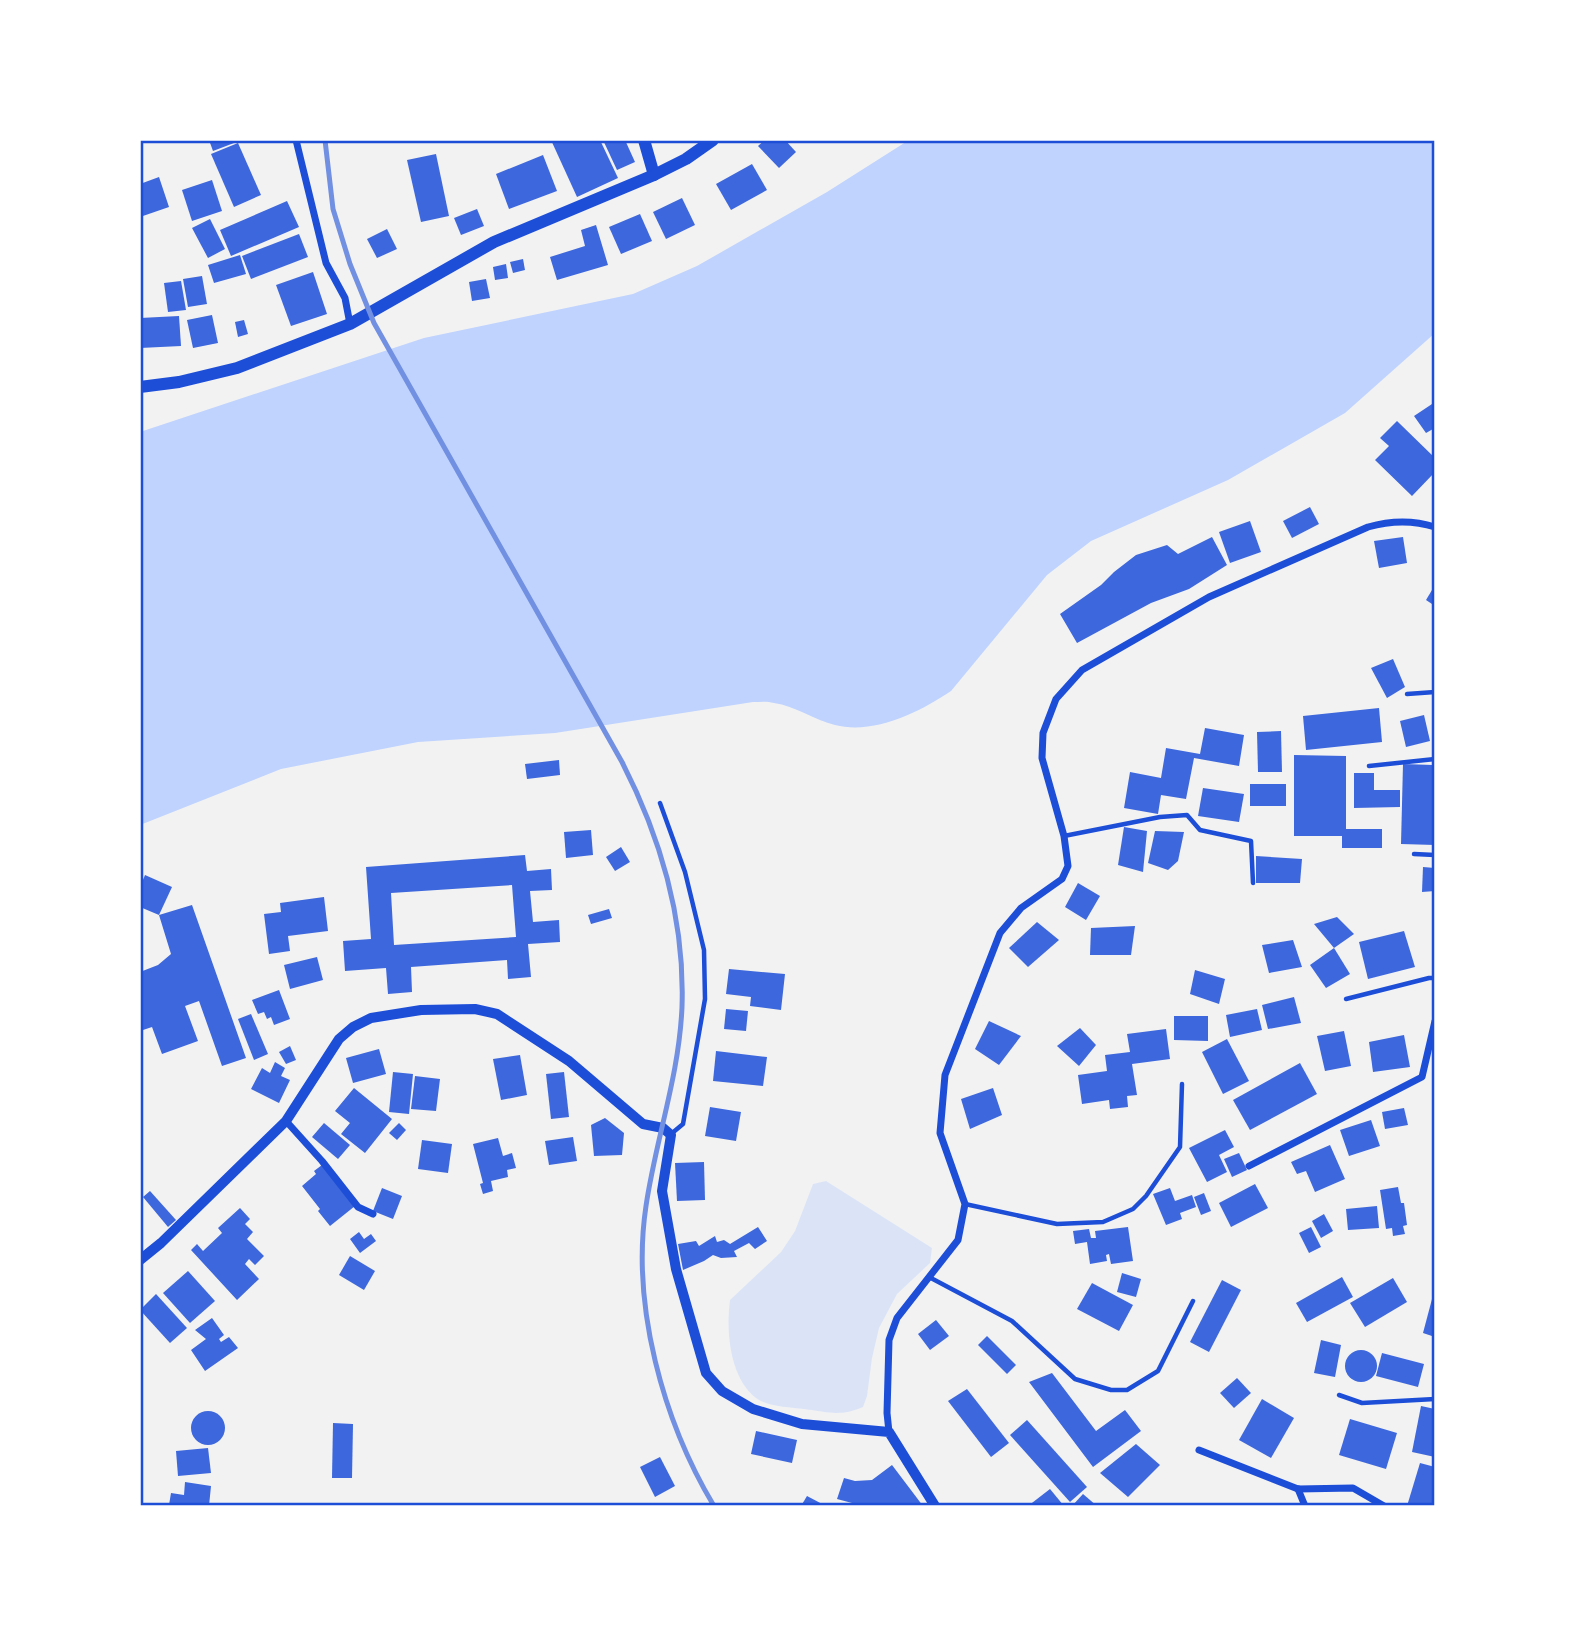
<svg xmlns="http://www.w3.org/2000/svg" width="1575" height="1646" font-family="Roboto,sans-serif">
  <rect width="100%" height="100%" fill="#f2f2f2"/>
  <path fill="#dbe4f7" d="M826,1181L932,1248L930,1263L897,1294L879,1328L872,1358L867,1396L863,1407C840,1417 828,1412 804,1409C789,1407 768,1407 756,1398C729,1377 726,1330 730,1300L781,1252L795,1231L813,1184Z"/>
  <path fill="#bfd3fe" d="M909,140H1435V333L1345,413L1228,480L1091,541L1047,575L951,691C920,712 874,735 835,725C815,720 795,706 774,703C767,701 760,702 753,702L555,733L418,742L281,769L140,825V432L424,338L633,294L697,266L827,192Z"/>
  <g fill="#3d67dc" fill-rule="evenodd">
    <path d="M209,140H233L234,143L213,151Z"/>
    <path d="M551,140H600L618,178L577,197Z"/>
    <path d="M603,140H625L635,162L617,170Z"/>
    <path d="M765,140H785L796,152L779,168L758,146Z"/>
    <path d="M238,143L261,195L234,207L211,154Z"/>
    <path d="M436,154L449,216L421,222L407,160Z"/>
    <path d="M543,155L557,191L509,209L496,174Z"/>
    <path d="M752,164L767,190L731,210L716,184Z"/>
    <path d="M159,177L169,207L140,217V184Z"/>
    <path d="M212,180L222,211L192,221L182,190Z"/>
    <path d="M682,198L695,225L666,239L653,212Z"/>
    <path d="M287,201L299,227L231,256L220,230Z"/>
    <path d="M477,209L484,226L461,235L454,218Z"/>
    <path d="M640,214L652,241L621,254L609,227Z"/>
    <path d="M210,219L225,249L208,258L192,228Z"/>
    <path d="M596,225L608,265L557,280L550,257L585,246L581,230Z"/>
    <path d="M387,229L397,249L377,258L367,239Z"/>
    <path d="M299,234L308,257L251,279L242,256Z"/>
    <path d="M240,255L246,274L214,283L208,265Z"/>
    <path d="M523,259L525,270L513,273L510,262Z"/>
    <path d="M506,264L508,278L495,280L493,267Z"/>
    <path d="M313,272L327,314L291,326L276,285Z"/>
    <path d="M202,276L207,304L188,307L183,279Z"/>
    <path d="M486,279L490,298L472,301L469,282Z"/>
    <path d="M181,281L186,310L168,312L164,283Z"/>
    <path d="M212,315L218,343L193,348L187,320Z"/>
    <path d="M179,316L181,346L140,348V318Z"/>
    <path d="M244,320L248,334L238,337L235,322Z"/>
    <path d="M1435,402V432L1433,429L1426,433L1414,416Z"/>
    <path d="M1397,421L1435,458V472L1412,496L1375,460L1389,446L1380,438Z"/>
    <path d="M1310,507L1319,524L1292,538L1283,521Z"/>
    <path d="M1250,521L1261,552L1230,563L1219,532Z"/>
    <path d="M1212,537L1227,565L1189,589L1151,603L1077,643L1060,614L1101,585L1114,572L1136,555L1167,545L1178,554Z"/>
    <path d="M1403,537L1407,563L1379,568L1374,541Z"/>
    <path d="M1435,585V606L1426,600Z"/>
    <path d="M1393,659L1405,687L1387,698L1371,668Z"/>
    <path d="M1379,708L1382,742L1306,750L1303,716Z"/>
    <path d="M1424,715L1430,741L1406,747L1400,721Z"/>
    <path d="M1205,728L1244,735L1239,766L1194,758L1186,799L1161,795L1158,814L1124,808L1130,772L1161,778L1166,748L1200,754Z"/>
    <path d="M1281,731L1282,772H1258L1257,732Z"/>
    <path d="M1294,755L1346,756V829H1382V848H1342V836H1294Z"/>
    <path d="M559,760L560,775L527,779L525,764Z"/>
    <path d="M1403,764L1433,765L1435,845L1401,844Z"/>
    <path d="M1354,773H1374V790H1400V807L1354,808Z"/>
    <rect x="1250" y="784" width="36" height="22"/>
    <path d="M1203,788L1244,794L1239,822L1198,816Z"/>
    <path d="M1124,827L1147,831L1143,872L1118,865Z"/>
    <path d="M591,830L593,855L566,858L564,832Z"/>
    <path d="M1155,831L1184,832L1178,861L1168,870L1148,863Z"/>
    <path d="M621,847L630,862L615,871L606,857Z"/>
    <path d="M525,855L527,871L551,869L552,890L530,891L533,922L559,920L560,942L528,944L531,977L508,979L507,960L411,967L412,992L388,994L386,968L345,971L343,941L371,939L366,867ZM512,885L516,937L394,945L391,893Z"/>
    <path d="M1256,856L1302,859L1300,883H1256Z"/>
    <path d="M1423,867L1435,868V891L1422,892Z"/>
    <path d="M145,875L172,887L159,915L140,907V887Z"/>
    <path d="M1078,883L1100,896L1086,920L1065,907Z"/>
    <path d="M324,897L328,931L288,936L290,951L269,954L264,914L281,912L280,903Z"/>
    <path d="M192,905L246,1058L222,1066L199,1001L185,1006L198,1041L162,1054L152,1027L140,1031V998L142,997L140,972L158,965L171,954L159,915Z"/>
    <path d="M609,909L612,918L591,924L588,915Z"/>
    <path d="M1337,917L1354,934L1334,948L1314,924Z"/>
    <path d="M1037,922L1059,940L1028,967L1009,948Z"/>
    <path d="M1135,926L1131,955H1090L1091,928Z"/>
    <path d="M1404,931L1415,967L1368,979L1359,942Z"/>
    <path d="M1293,940L1302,967L1269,973L1262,945Z"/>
    <path d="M1334,948L1350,974L1326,988L1310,965Z"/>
    <path d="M317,957L323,980L290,989L284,965Z"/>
    <path d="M729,969L785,974L781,1010L750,1006L751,997L726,994Z"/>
    <path d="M1195,970L1225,979L1219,1004L1190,994Z"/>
    <path d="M279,990L290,1019L274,1025L271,1017L267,1019L264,1012L258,1014L252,1000Z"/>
    <path d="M1294,997L1301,1023L1268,1029L1262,1005Z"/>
    <path d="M726,1009L748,1011L746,1031L724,1029Z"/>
    <path d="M1257,1009L1262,1030L1230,1037L1226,1015Z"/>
    <path d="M251,1014L268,1054L254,1060L238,1019Z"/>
    <path d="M1174,1016H1208V1041L1174,1040Z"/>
    <path d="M989,1021L1021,1036L999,1065L975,1049Z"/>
    <path d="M1080,1028L1096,1045L1079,1066L1057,1046Z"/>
    <path d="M1166,1029L1170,1059L1132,1064L1137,1095L1127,1096L1128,1107L1110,1109L1109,1100L1082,1104L1078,1075L1107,1071L1105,1055L1130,1052L1127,1034Z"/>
    <path d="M1344,1031L1351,1066L1325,1071L1317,1036Z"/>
    <path d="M1404,1035L1410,1067L1373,1072L1369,1042Z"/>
    <path d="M1227,1039L1249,1081L1223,1094L1202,1052Z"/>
    <path d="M290,1046L296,1060L286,1064L279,1052Z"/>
    <path d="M379,1049L386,1074L353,1083L346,1058Z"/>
    <path d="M716,1051L767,1057L763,1086L713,1081Z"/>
    <path d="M520,1055L527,1095L501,1100L493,1059Z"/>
    <path d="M275,1062L285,1068L281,1076L290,1080L279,1103L251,1089L262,1068L270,1073Z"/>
    <path d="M1300,1063L1317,1094L1250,1130L1233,1100Z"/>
    <path d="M393,1072L413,1074L409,1114L389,1112Z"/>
    <path d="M564,1072L569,1117L551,1119L546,1074Z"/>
    <path d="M415,1076L440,1079L436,1111L411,1109Z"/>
    <path d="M354,1088L392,1119L365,1153L341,1134L350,1123L335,1111Z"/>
    <path d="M993,1088L1002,1115L970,1129L961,1099Z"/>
    <path d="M710,1107L741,1112L736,1141L705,1136Z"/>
    <path d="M1404,1108L1408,1125L1385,1129L1382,1112Z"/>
    <path d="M605,1118L624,1133L622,1155L594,1156L591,1125Z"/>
    <path d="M1371,1120L1380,1146L1349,1156L1340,1130Z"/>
    <path d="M324,1123L350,1145L338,1159L312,1137Z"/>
    <path d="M399,1123L406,1130L397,1140L389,1133Z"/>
    <path d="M1225,1130L1234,1147L1219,1155L1227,1172L1207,1182L1189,1148Z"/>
    <path d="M573,1137L577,1161L549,1165L545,1141Z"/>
    <path d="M498,1138L503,1156L512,1153L516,1168L507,1170L508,1177L491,1181L493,1191L483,1194L480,1184L483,1183L473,1144Z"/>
    <path d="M422,1140L452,1144L448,1173L418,1169Z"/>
    <path d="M1330,1145L1345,1179L1315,1192L1306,1171L1297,1174L1291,1162Z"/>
    <path d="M1239,1153L1247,1170L1232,1177L1224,1159Z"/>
    <path d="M704,1162L705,1200L677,1201L675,1163Z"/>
    <path d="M322,1165L355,1206L330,1226L318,1211L320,1209L302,1186L316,1174L314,1171Z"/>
    <path d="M1255,1184L1268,1208L1231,1227L1219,1203Z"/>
    <path d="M1398,1187L1401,1203H1404L1407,1225L1403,1226L1405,1234L1393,1236L1392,1228L1386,1229L1380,1190Z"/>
    <path d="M382,1188L402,1196L393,1219L373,1211Z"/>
    <path d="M1170,1188L1175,1201L1192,1195L1196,1207L1180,1213L1182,1219L1166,1225L1153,1194Z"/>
    <path d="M150,1191L176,1220L168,1227L143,1197Z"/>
    <path d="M1204,1193L1211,1211L1201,1215L1194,1197Z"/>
    <path d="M1377,1206L1379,1228L1348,1230L1346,1209Z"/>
    <path d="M240,1208L250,1219L245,1224L253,1232L247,1239L264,1256L255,1265L249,1259L245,1264L259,1279L237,1300L191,1250L197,1244L203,1251L222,1233L218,1228Z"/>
    <path d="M1324,1214L1333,1231L1321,1238L1312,1221Z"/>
    <path d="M758,1227L767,1241L755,1249L749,1243L734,1251L737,1257L721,1258L713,1255L704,1261L683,1270L678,1244L696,1241L699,1246L715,1236L717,1242L724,1240L730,1244Z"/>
    <path d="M1128,1227L1133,1261L1111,1264L1109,1254L1106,1255L1107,1261L1090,1264L1087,1242L1075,1244L1073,1231L1089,1229L1091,1238H1096L1095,1231Z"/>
    <path d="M1311,1227L1321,1247L1309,1253L1299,1233Z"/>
    <path d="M359,1232L364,1239L371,1234L376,1241L360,1253L350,1239Z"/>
    <path d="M350,1256L375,1271L364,1290L339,1275Z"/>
    <path d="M188,1271L215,1301L190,1323L163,1293Z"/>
    <path d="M1122,1273L1141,1279L1136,1297L1117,1292Z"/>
    <path d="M1342,1277L1353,1297L1307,1322L1296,1303Z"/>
    <path d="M1393,1278L1407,1302L1365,1327L1350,1303Z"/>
    <path d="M1222,1280L1241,1290L1209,1352L1190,1342Z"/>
    <path d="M1092,1283L1133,1305L1119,1331L1077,1309Z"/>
    <path d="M156,1294L187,1328L170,1343L140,1310Z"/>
    <path d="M1432,1299H1435V1337L1423,1333Z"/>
    <path d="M212,1318L224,1335L219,1339L221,1342L229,1337L238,1348L205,1371L191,1350L206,1339L195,1330Z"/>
    <path d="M936,1320L949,1336L930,1350L918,1334Z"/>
    <path d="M987,1336L1016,1365L1007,1374L978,1345Z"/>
    <path d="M1321,1340L1341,1345L1335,1377L1314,1373Z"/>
    <circle cx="1361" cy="1366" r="16"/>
    <path d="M1382,1353L1424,1364L1418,1387L1376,1376Z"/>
    <path d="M1052,1373L1096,1431L1125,1410L1141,1431L1093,1467L1029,1382Z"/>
    <path d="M1237,1378L1251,1393L1234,1408L1220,1393Z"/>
    <path d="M967,1389L1009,1443L991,1457L948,1401Z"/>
    <path d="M1262,1399L1294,1418L1271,1458L1239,1440Z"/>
    <path d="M1421,1406L1435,1409V1457L1412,1452Z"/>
    <circle cx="208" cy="1428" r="17"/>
    <path d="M1350,1419L1397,1433L1386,1469L1339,1455Z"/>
    <path d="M1027,1420L1087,1487L1070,1502L1010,1435Z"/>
    <path d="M333,1423L353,1424L352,1478H332Z"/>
    <path d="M756,1431L797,1440L792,1463L751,1454Z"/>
    <path d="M1136,1444L1160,1465L1128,1497L1100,1473Z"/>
    <path d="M208,1448L211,1473L178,1476L176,1451Z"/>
    <path d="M660,1457L675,1486L655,1497L640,1467Z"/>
    <path d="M1420,1463L1435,1467V1506H1407Z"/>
    <path d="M892,1465L923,1506H853L852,1503L837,1499L844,1478L855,1481L872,1480Z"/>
    <path d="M185,1482L211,1486L209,1506L169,1505L171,1493L184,1495Z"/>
    <path d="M1050,1489L1064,1506H1028Z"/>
    <path d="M1083,1494L1097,1506H1072Z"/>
    <path d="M807,1496L826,1506H801Z"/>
  </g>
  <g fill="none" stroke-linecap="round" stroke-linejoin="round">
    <g stroke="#1d4ed8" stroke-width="4.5">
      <path d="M1407,694L1435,692"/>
      <path d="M1369,766L1435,759"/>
      <path d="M660,803L685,872L704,950L705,999L683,1124L671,1134"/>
      <path d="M1064,836L1160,817L1187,815L1200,830L1251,841L1253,883"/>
      <path d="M1414,854L1435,855"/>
      <path d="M1346,999L1429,978H1435"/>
      <path d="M965,1204L1057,1224L1103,1222L1133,1209L1146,1196L1180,1147L1182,1084"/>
      <path d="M929,1277L1012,1321L1075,1379L1111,1390H1127L1158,1371L1193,1301"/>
      <path d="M1339,1395L1362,1403L1435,1399"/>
    </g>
    <g stroke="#1d4ed8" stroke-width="7">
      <path d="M296,140L326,263L345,298L350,324"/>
      <path d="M286,1121L322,1161L358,1207L373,1214"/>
      <path d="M1249,1166L1422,1077L1435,1021"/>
      <path d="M889,1432L887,1413L889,1340L897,1318L958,1240L965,1204L940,1133L945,1075L1000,933L1021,908L1062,879L1068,866L1064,836L1042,758L1043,733L1056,699L1082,670L1209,597L1368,527C1389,521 1413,520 1435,527"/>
      <path d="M1199,1450L1298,1489L1353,1488L1384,1506"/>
      <path d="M1298,1489L1305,1506"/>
    </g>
    <path stroke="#1d4ed8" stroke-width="10" d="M140,1260L161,1243L286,1121L339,1039L353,1027L371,1018L421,1010L475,1009L497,1014L569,1061L643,1124L663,1128L671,1135L662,1191L676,1269L706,1373L722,1391L753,1409L802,1424L889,1432L935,1506"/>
    <g stroke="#1d4ed8" stroke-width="12">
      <path d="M644,140L654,175"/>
      <path d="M140,387L179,382L237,368L350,324L494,242L654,175L686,159L713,140"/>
    </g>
    <path stroke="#7290e2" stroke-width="5" d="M325,140L333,209L350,264L374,323L622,762C661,838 685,921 682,1007C679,1077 656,1138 646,1206C631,1305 663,1421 714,1506"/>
  </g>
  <rect width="1575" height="1646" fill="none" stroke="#ffffff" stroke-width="284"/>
  <rect x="142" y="142" width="1291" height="1362" fill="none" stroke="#1d4ed8" stroke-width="2.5"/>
</svg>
